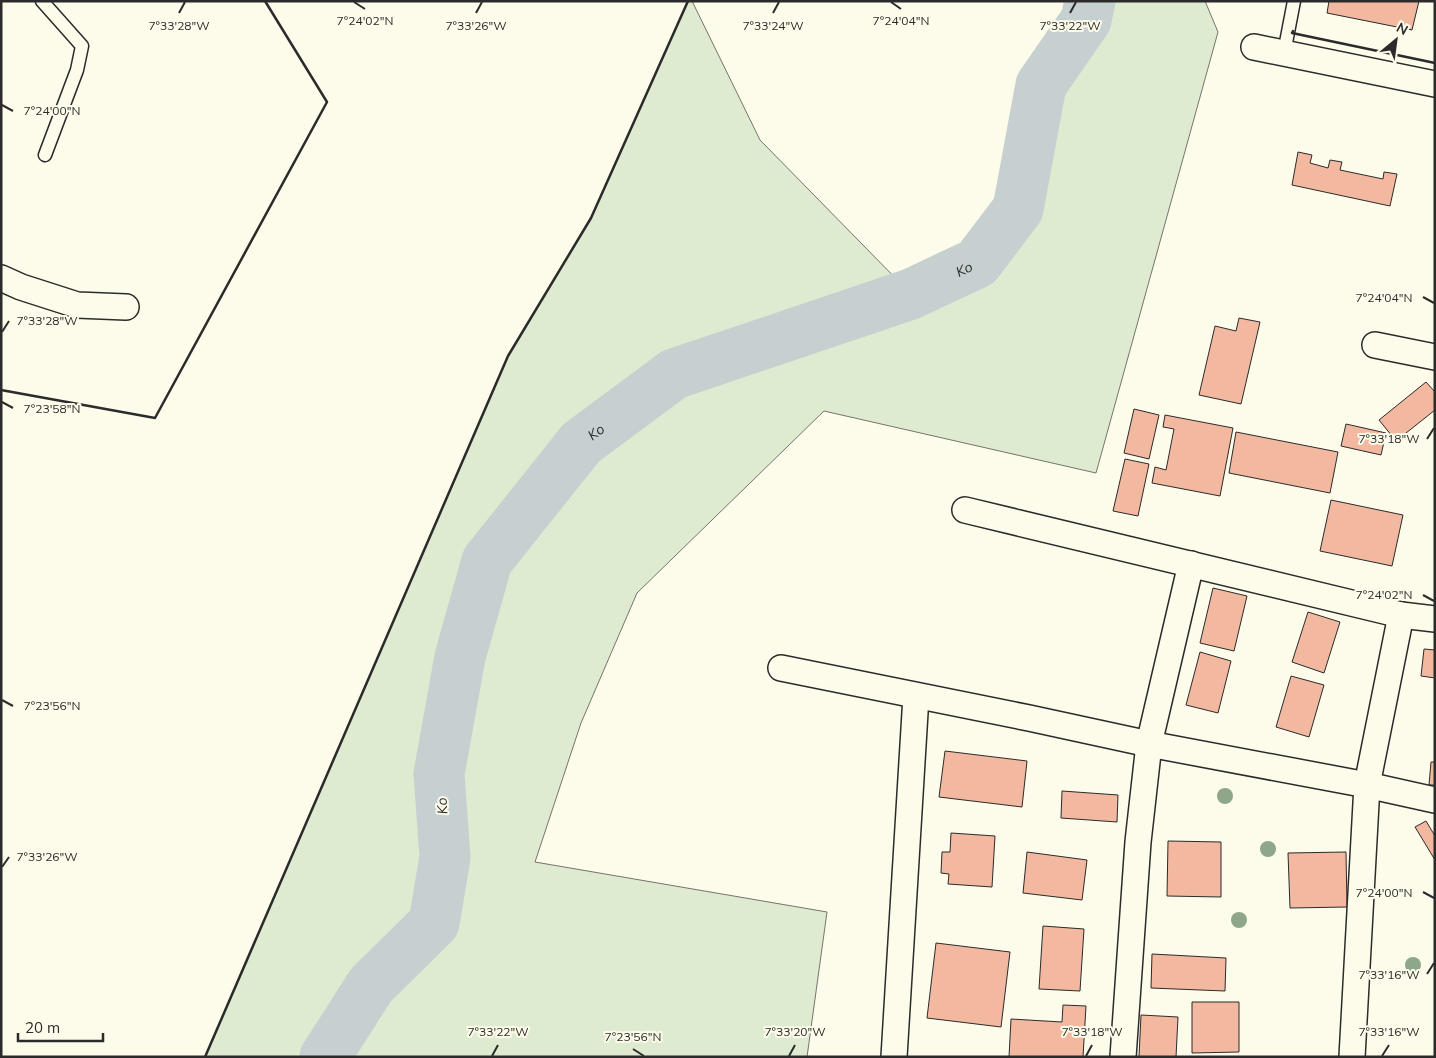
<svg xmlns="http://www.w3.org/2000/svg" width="1436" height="1058" font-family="Mulish,sans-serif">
  <rect width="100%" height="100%" fill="#fdfbea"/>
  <path fill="#deebd1" stroke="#74746e" d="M688,1H692L760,140L911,294L977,263L1018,209L1041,85L1086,20L1090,1H1205L1218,32L1096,473L824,411L637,593L581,723L535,862L827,912L807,1057H205L508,356L591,218Z"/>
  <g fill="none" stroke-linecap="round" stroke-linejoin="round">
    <path stroke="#c7d0d0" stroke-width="51" id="s1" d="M325,1057L371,985L434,923L445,857L439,774L460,657L487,561L581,443L674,374L911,294L977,263L1018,209L1041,85L1086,20L1090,1"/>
  </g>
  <g fill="#f2b8a0" stroke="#2b2b2b">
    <path d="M1329,1H1419L1412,30L1327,13Z"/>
    <path d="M1298,152L1312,155L1310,163L1328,168L1330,160L1342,162L1340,170L1383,179L1384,172L1397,174L1390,206L1292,185Z"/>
    <path d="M1239,318L1260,322L1241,404L1199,395L1215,326L1236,331Z"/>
    <path d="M1426,382L1435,392V410L1396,441L1379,420Z"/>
    <path d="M1134,409L1159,415L1149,459L1124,453Z"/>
    <path d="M1165,415L1233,428L1220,496L1152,483L1155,467L1166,470L1174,429L1163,427Z"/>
    <path d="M1346,424L1386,433L1381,455L1341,446Z"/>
    <path d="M1236,432L1338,452L1330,493L1229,473Z"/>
    <path d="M1125,459L1149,464L1138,516L1113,511Z"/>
    <path d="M1331,500L1403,515L1392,566L1320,551Z"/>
    <path d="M1213,588L1247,596L1234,651L1200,643Z"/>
    <path d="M1308,612L1340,622L1324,673L1292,662Z"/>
    <path d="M1424,649L1435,650V678L1421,676Z"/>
    <path d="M1200,652L1231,661L1218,713L1186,705Z"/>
    <path d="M1291,676L1324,685L1309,737L1276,727Z"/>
    <path d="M945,751L1027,761L1022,807L939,797Z"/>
    <path d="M1431,762H1435V785H1429Z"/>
    <path d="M1062,791L1118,795L1117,822L1061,818Z"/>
    <path d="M1426,821L1435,836V860L1415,827Z"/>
    <path d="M951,833L995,836L992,887L948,884L949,874L941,873L942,852H950Z"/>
    <path d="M1168,841L1221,842V897L1167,896Z"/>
    <path d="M1027,852L1087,860L1082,900L1023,893Z"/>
    <path d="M1346,852L1347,907L1290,908L1288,853Z"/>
    <path d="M1043,926L1084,929L1080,991L1039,989Z"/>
    <path d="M936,943L1010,952L1001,1027L927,1018Z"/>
    <path d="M1152,954L1226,958L1225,991L1151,988Z"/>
    <path d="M1192,1002H1239V1052L1192,1053Z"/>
    <path d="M1063,1005L1086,1006L1083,1057H1009L1011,1019L1062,1022Z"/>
    <path d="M1141,1015L1178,1017L1176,1057H1139Z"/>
  </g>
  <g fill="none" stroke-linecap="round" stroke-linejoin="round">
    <defs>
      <g id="lane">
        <path d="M42,1L82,46L77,70L45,155"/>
        <path d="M1284,53L1294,1"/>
      </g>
      <g id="street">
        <path d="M1254,47L1435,84"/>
        <path d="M1,278L21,287L77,305L126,307"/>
        <path d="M1375,345L1435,357"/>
        <path d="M965,510L1401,615L1435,619"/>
        <path d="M781,668L1029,718L1149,744L1367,785L1435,800"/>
        <path d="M894,1057L916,696"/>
        <path d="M1123,1057L1138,842L1149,744L1191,564"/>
        <path d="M1352,1057L1367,785L1401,615"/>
      </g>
    </defs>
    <use href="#lane" stroke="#2b2b2b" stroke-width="15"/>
    <use href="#street" stroke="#2b2b2b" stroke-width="28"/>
    <use href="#lane" stroke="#fdfbea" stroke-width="12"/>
    <use href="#street" stroke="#fdfbea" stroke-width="25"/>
    <g stroke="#2b2b2b" stroke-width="2.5">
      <path d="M1293,31L1292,33L1435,63"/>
      <path d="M1,390L155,418L327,102L265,1"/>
      <path d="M205,1057L508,356L591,218L688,1"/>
    </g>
  </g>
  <g fill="#8ea78a">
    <circle cx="1225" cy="796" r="8"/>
    <circle cx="1268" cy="849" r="8"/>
    <circle cx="1239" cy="920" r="8"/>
    <circle cx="1413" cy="965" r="8"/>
  </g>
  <path fill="none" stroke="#2b2b2b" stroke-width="2" d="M354,2L365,9M891,2L901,9M179,13L185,2M476,13L482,2M773,13L779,2M1070,13L1076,2M2,105L13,111M1423,297L1434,303M2,332L9,321M2,402L13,408M1427,439L1434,428M1423,595L1434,601M2,700L13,706M2,867L9,857M1423,892L1434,898M1427,974L1434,963M633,1049L644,1056M492,1056L498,1045M789,1056L795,1045M1086,1056L1092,1045M1382,1056L1389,1045"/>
  <g text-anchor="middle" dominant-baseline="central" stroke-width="4" stroke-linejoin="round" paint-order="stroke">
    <g font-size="14" font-style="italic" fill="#2b2b2b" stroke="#fdfbea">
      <text stroke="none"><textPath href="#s1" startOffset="1118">Ko</textPath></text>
      <text stroke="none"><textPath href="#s1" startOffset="712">Ko</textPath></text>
      <text transform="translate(442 806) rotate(-94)">Ko</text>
    </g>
  </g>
  <g font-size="12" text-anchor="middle" fill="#2b2b2b" stroke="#fdfbea" stroke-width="4" stroke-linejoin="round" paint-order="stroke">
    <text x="365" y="25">7°24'02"N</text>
    <text x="901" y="25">7°24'04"N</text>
    <text x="179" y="30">7°33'28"W</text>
    <text x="476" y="30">7°33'26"W</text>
    <text x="773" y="30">7°33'24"W</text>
    <text x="1070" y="30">7°33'22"W</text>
    <text x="52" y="115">7°24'00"N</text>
    <text x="1384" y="302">7°24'04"N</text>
    <text x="47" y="325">7°33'28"W</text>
    <text x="52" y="413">7°23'58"N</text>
    <text x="1389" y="443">7°33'18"W</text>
    <text x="1384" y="599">7°24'02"N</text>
    <text x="52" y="710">7°23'56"N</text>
    <text x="47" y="861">7°33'26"W</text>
    <text x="1384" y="897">7°24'00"N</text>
    <text x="1389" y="979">7°33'16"W</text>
    <text x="498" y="1036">7°33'22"W</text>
    <text x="795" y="1036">7°33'20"W</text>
    <text x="1092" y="1036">7°33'18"W</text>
    <text x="1389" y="1036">7°33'16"W</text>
    <text x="633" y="1041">7°23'56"N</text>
  </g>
  <rect width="1436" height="1058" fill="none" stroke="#2b2b2b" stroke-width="5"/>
  <g transform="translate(1396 40) rotate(29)" stroke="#fdfbea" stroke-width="4" paint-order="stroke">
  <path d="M0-4L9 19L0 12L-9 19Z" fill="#2b2b2b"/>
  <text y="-8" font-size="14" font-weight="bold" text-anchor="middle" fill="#2b2b2b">N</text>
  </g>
  <path d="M18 1033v8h85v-8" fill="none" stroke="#2b2b2b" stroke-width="2.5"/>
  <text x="25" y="1033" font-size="15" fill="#2b2b2b" stroke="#fdfbea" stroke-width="4" paint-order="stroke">20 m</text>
</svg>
